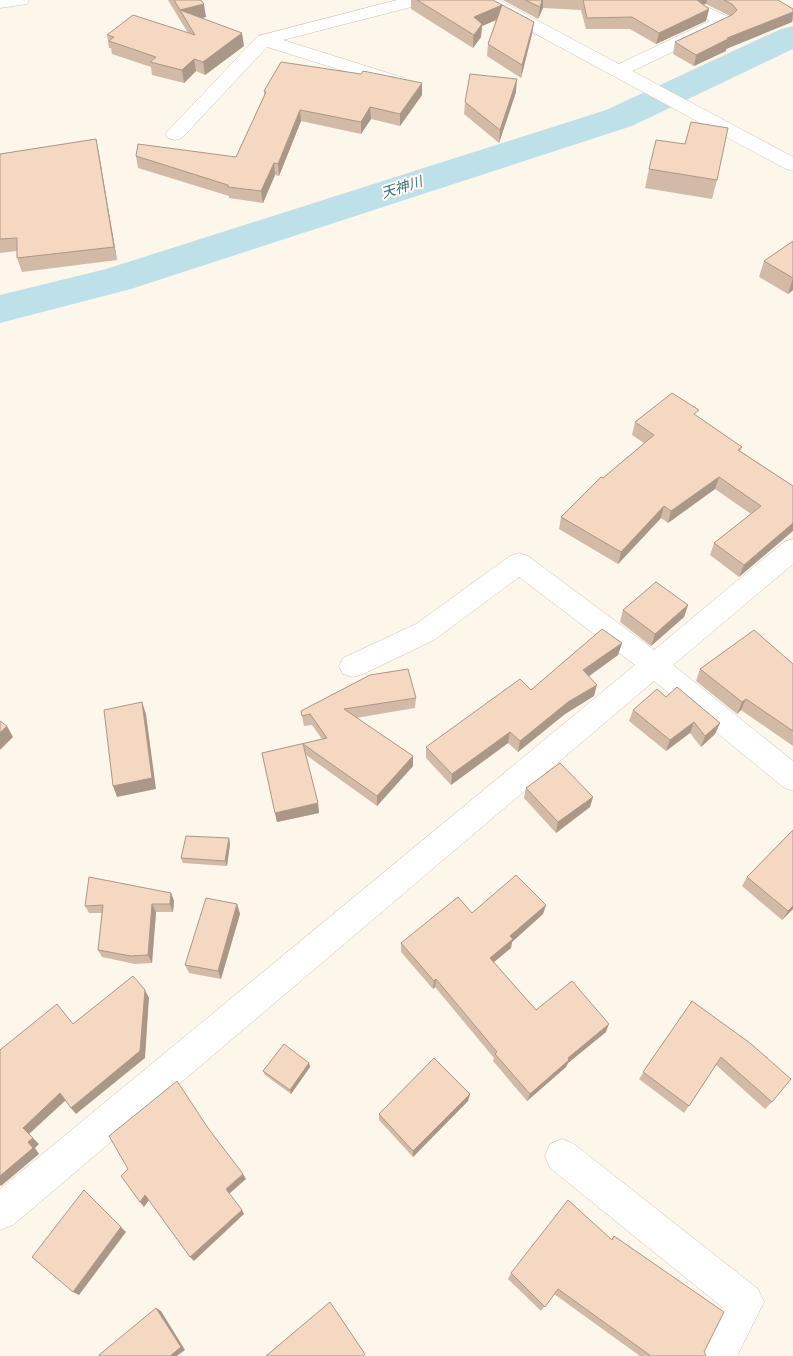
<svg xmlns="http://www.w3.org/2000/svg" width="793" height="1356" font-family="'Alegreya Sans','Noto Sans JP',sans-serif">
  <rect width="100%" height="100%" fill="#fdf7eb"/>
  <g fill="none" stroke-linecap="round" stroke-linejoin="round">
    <path fill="#bee1e9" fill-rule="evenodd" d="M793,26V49L632,126L131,289L0,323V295L106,269L606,110L781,29Z"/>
    <defs>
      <g id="street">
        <path d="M0,0H29L27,4L0,8Z"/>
        <path d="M397,0H425L423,4L283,40L404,78L407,82L404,86L398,87L392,86L267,47L182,138L175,140L168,138L165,134L258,36Z"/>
        <path d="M705,6L729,17L732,21L729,25L624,75L618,76L612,75L609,71L612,67L710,21L696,11L699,7Z"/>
        <path d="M793,539V564L673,665L793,761V791L783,787L654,681L13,1225L0,1230V1189L635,665L519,577L434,640L363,674L353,677L343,674L339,666L343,658L416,624L510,556L519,553L528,556L654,650L784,542Z"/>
        <path d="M562,1139L574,1144L758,1289L764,1302L737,1356H698L722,1307L550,1168L545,1156L550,1144Z"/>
      </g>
      <path id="secondary" d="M478,0H499L793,157V171L786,169L480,4Z"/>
    </defs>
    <use href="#street" stroke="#d1c0af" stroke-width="1"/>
    <use href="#secondary" stroke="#d6c2af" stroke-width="1"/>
    <use href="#street" fill="#fff" fill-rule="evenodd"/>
    <use href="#secondary" fill="#fff" fill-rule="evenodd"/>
  </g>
  <g fill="#d2baa7">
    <path d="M168,0H201L206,17L202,18L244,46L205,75L196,71L184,83L152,75L151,67L112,54L111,48H109L107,35L188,33Z"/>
    <path d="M411,0H493L534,22L532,34L521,78L487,56L488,44L496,20L482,26L481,37L473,48L411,9Z"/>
    <path d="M503,0H778L793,9V20L792,22L726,49V51L694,66L673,54L675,42L730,16L706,4L703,5L709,9L706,21L656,44L630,29H586L581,10L543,8L538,19Z"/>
    <path d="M264,91L422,95L400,126L371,119L361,134L301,121L279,176L275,175L263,203L229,198V196L138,168L136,156L236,157L264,96Z"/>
    <path d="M516,92L499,143L464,114L465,102Z"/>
    <path d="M96,139L117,260L22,272L17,258V251L0,253V154Z"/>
    <path d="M649,169L717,180L712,199L645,188Z"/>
    <path d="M793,241V290L788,294L759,277L764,261Z"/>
    <path d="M697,416L742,447L740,451L793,486L739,577L710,555L714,543L751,514L715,489L668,523L661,518L618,564L559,529L561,517L603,478L644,443L632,435L635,422Z"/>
    <path d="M688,605L684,617L651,646L620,622L623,610Z"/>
    <path d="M622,643L618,655L589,676L594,696L565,714L518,752L508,743L451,785L426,758V747L531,690Z"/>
    <path d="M793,664V746L741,710L737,714L696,681L700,669Z"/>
    <path d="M666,697L720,723L715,734L701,747L690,733L666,751L629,721L633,710Z"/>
    <path d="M416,698L415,708L356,718L413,756V766L377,806L306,755L318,803L319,813L277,822L262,753L322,739L312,725L304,726L301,711Z"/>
    <path d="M526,788L593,797L590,807L556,833L524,798Z"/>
    <path d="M793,830V909L782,920L742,886L747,877Z"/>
    <path d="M229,838L230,844L227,866L183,863L181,858Z"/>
    <path d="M171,893L174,901L173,912H156L152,963L135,964L102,957L98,950L102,913H89L85,906Z"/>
    <path d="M237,904L240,914L221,979L189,973L185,965Z"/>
    <path d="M546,905L543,914L512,942L511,948L494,962L536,1010L606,1032L568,1063L566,1067L527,1101L493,1061L494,1058L435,987L433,989L401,952V943L472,913Z"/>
    <path d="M692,1001L772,1102L765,1109L716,1065L684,1113L639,1079Z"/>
    <path d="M309,1063L310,1067L291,1094L265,1075L263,1071Z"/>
    <path d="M470,1094L468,1101L413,1157L379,1120V1114Z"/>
    <path d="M614,1236L704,1352L705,1356H640L554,1294L541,1311L508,1279L511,1273L611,1240Z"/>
  </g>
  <g fill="#ab9788">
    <path d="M542,0H543V8L538,19L540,7Z"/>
    <path d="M696,0H707L706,4L699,5Z"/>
    <path d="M204,4L206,17L187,22L180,10Z"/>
    <path d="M502,5L501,18L482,26L481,37L473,48L474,17Z"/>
    <path d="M709,9L706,21L656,44L659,33Z"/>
    <path d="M793,12L792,22L726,49V51L694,66L696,55L727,38Z"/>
    <path d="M534,22L532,34L521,78L522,65Z"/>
    <path d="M242,33L244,46L205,75L203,62Z"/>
    <path d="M194,59L196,71L184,83L182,70Z"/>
    <path d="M517,79L516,92L499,143L500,130Z"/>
    <path d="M422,83V95L400,126V114Z"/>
    <path d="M370,107L371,119L361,134V122Z"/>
    <path d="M300,110L301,121L279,176L278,164Z"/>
    <path d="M96,139L99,153L117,260L114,247Z"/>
    <path d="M274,163L275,175L263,203L261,191Z"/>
    <path d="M793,278V290L788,294Z"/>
    <path d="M719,477L715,489L668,523L671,511Z"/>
    <path d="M664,506L661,518L618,564L621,552Z"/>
    <path d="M793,523V531L739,577L744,565Z"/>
    <path d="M688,605L684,617L651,646L655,634Z"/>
    <path d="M622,643L618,655L581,682L583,670Z"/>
    <path d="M597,685L594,696L565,714L518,752L520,741L568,702Z"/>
    <path d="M746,699L741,710L737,714L742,702Z"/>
    <path d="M142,702L146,714L156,789L117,797L113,786Z"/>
    <path d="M694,722L690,733L666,751L670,740Z"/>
    <path d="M720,723L715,734L701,747L705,736Z"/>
    <path d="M7,726L13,737L0,750V733Z"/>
    <path d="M510,732L508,743L451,785L452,774Z"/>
    <path d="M413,756V766L377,806V796Z"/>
    <path d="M593,797L590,807L556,833L558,822Z"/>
    <path d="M318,803L319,813L277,822L275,813Z"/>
    <path d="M229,838L230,844L227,866L225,861Z"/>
    <path d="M171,893L174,901L173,912L170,904Z"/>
    <path d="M152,904L156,912L152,963L148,955Z"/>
    <path d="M237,904L240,914L221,979L218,971Z"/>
    <path d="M546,905L543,914L512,942L511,948L488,967L490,958L510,936Z"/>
    <path d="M793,906V909L782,920L788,911Z"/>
    <path d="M436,979L435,987L433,989L434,981Z"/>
    <path d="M145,990L149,998L145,1058L76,1114L71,1108Z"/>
    <path d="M609,1024L606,1032L568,1063L566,1067L527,1101L530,1094L568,1058Z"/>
    <path d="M309,1063L310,1067L291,1094L290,1090Z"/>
    <path d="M60,1093L66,1100L29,1134L39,1144L35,1148L39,1154L1,1186L0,1185V1176L23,1128Z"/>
    <path d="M470,1094L468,1101L413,1157V1151Z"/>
    <path d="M243,1174L246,1179L229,1194L226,1189Z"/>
    <path d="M84,1190L126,1232L79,1295L73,1292Z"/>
    <path d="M145,1195L149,1200L144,1207L140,1202Z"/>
    <path d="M242,1210L244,1214L194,1261L190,1257Z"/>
    <path d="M156,1308L161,1311L185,1350L177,1356H170Z"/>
  </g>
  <g fill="#f4d8c2" stroke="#ab9788">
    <path d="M174,0H201L204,4L180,10L242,33L203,62L194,59L182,70L150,62L156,57L109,41L114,37L107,35L133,15L195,35Z"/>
    <path d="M417,0H493L534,22L522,65L488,44L502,5L474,17L482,24L474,35Z"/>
    <path d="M525,0H542L540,7Z"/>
    <path d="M583,0H697L709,9L659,33L632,17L587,18Z"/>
    <path d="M724,0H778L793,9V12L727,38L728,39L696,55L675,42L732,15L737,10L732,4Z"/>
    <path d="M281,62L361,74L363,71L422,83L400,114L370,107L361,122L300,110L278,164L274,163L261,191L228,187V185L136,156L138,144L236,157L266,92L264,91Z"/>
    <path d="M470,74L517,79L500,130L465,102Z"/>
    <path d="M691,122L728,128L717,180L649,169L656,140L685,144Z"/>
    <path d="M96,139L114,247L17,258V238L0,239V154Z"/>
    <path d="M793,241V278L764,261Z"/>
    <path d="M672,393L699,410L694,414L742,447L738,450L793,486V523L744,565L714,543L761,506L719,477L671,511L664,506L621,552L561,517L601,477L603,478L654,435L635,422Z"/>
    <path d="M656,582L688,605L655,634L623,610Z"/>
    <path d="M602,629L622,643L583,670L597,685L568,702L520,741L510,732L452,774L426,747L520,679L531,690Z"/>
    <path d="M754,630L793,664V731L746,699L742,702L700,669Z"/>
    <path d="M408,669L416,698L344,709L413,756L377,796L303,744L318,803L275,813L262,753L327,738L310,714L302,716L301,711L370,675Z"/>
    <path d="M677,687L720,723L705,736L694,722L670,740L633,710L657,689L666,697Z"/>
    <path d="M142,702L152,778L113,786L104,710Z"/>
    <path d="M0,721L7,726L0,733Z"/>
    <path d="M560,763L593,797L558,822L526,788Z"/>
    <path d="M793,830V906L788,911L747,877Z"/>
    <path d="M186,836L229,838L225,861L181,858Z"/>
    <path d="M516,875L546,905L510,936L513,939L490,958L536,1010L572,981L609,1024L568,1058L569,1060L530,1094L495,1054L497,1052L436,979L434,981L401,943L458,897L472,913Z"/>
    <path d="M89,877L171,893L170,904H152L148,955L131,956L98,950L103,905L85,906Z"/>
    <path d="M206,898L237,904L218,971L185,965Z"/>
    <path d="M133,976L145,990L140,1051L71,1108L60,1093L23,1128L33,1138L28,1142L33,1148L0,1176V1050L57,1004L73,1024Z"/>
    <path d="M692,1001L750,1043L791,1079L772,1102L721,1057L689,1106L643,1072Z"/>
    <path d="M284,1044L309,1063L290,1090L263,1071Z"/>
    <path d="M434,1058L470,1094L413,1151L379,1114Z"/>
    <path d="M177,1081L208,1128L243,1174L226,1189L242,1210L190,1257L145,1195L140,1202L121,1176L128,1169L109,1136Z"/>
    <path d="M84,1190L121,1227L73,1292L32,1257Z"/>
    <path d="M568,1200L612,1240L614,1236L724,1312L704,1352L706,1355L705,1356H651L558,1289L545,1307L511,1273Z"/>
    <path d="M330,1302L365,1354L363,1356H266Z"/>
    <path d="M156,1308L181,1347L170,1356H100L99,1355Z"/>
  </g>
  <g text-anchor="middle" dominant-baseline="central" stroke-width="4" stroke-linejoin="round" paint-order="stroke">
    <g font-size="14" font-style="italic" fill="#417887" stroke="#fffbf2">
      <text transform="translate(402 188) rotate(-18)">天神川</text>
    </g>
  </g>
</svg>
